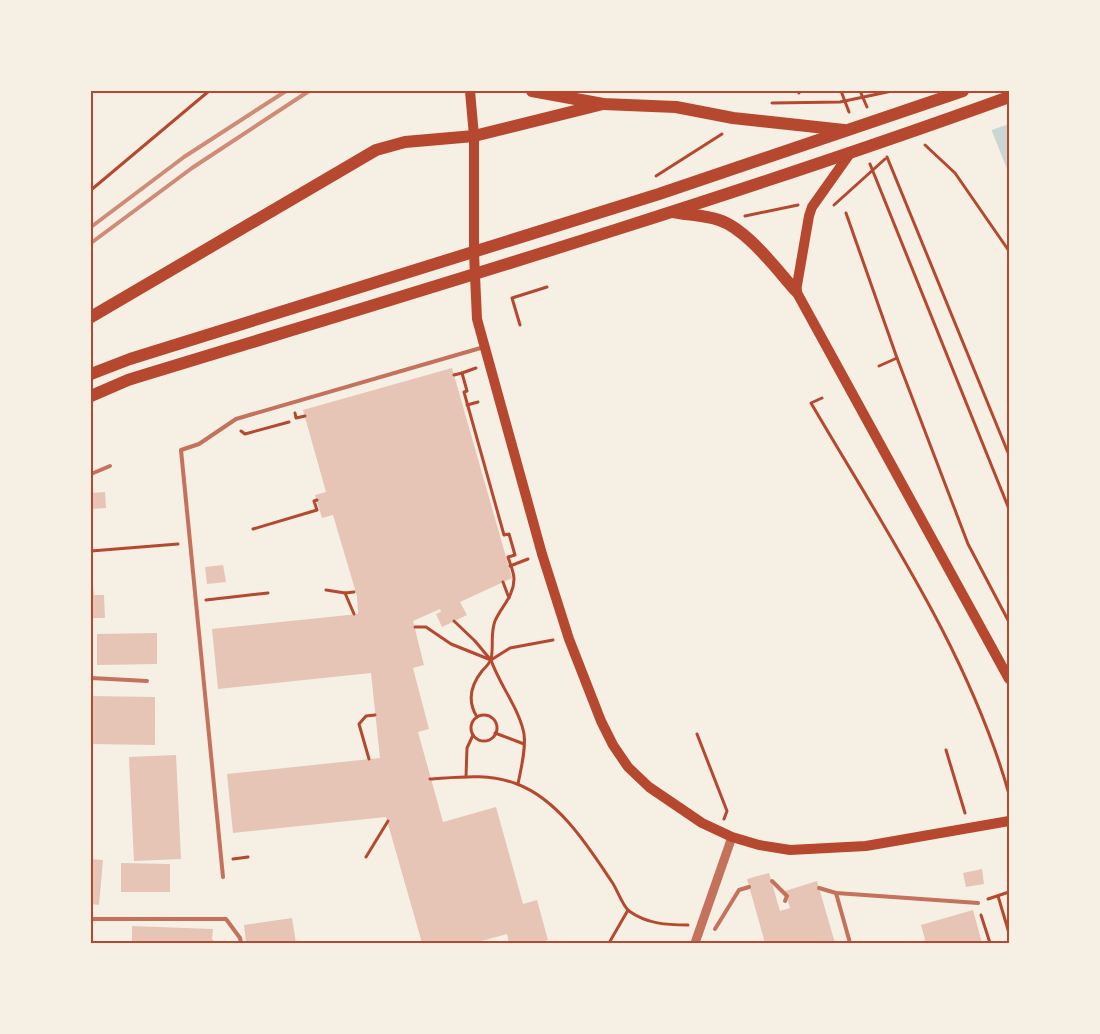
<svg xmlns="http://www.w3.org/2000/svg" width="1100" height="1034" font-family="Helvetica,sans-serif">
  <rect width="100%" height="100%" fill="#f6efe4"/>
  <path fill="#c9d6d2" d="M976,91H1009V174Z"/>
  <path fill="#f6efe4" d="M974,91H1009V124L989,131Z"/>
  <g fill="#e6c5b7">
    <path d="M452,368L512,578L460,602L467,615L442,627L436,614L441,612L440,609L413,621L424,665L413,668L429,729L418,732L443,822L496,807L523,904L537,900L548,940L537,943H509L507,934L474,943H422L386,817L233,833L227,774L380,758L371,673L218,689L212,629L358,614L357,596L333,515L322,518L315,495L326,492L303,410Z"/>
    <path d="M105,492L106,508L91,509V493Z"/>
    <path d="M223,565L226,582L207,584L205,567Z"/>
    <path d="M91,586H93L94,595H104L105,618H91Z"/>
    <path d="M157,633V664L97,665V634Z"/>
    <path d="M91,696L155,697V745L91,744Z"/>
    <path d="M176,755L181,859L134,861L129,757Z"/>
    <path d="M91,859L103,860L99,905L91,904Z"/>
    <path d="M121,863L170,864V892H121Z"/>
    <path d="M982,869L984,884L966,887L963,873Z"/>
    <path d="M769,873L780,911L790,908L785,891L817,881L835,943H765L747,879Z"/>
    <path d="M973,910L982,943H926L921,925Z"/>
    <path d="M292,918L296,943H246L244,925Z"/>
    <path d="M132,926L213,929L212,939L216,943H132Z"/>
  </g>
  <g fill="none" stroke-linecap="round" stroke-linejoin="round">
    <g stroke="#b5482f" stroke-width="3">
      <path d="M798,91L799,93"/>
      <path d="M841,91L849,112"/>
      <path d="M860,91L867,107"/>
      <path d="M772,103L840,102L892,91"/>
      <path d="M925,145L955,173L1009,251"/>
      <path d="M887,157L1009,455"/>
      <path d="M870,164L1009,509"/>
      <path d="M656,176L722,134"/>
      <path d="M91,190L209,91"/>
      <path d="M834,205L885,159"/>
      <path d="M846,213L897,358L968,544L1009,622"/>
      <path d="M745,216L798,205"/>
      <path d="M520,325L512,298L547,287"/>
      <path d="M879,366L897,358"/>
      <path d="M462,373L476,368"/>
      <path d="M454,375L462,373L467,391L464,392L504,535L509,534L515,555L508,557C510,564 514,572 514,579C514,596 501,607 495,621C490,634 494,647 491,659C490,663 485,668 482,671C471,685 467,701 477,717"/>
      <path d="M822,398L811,403C884,528 969,653 1009,794"/>
      <path d="M467,405L478,402"/>
      <path d="M295,413L296,418L305,416"/>
      <path d="M241,431L245,434L289,422"/>
      <path d="M253,529L317,510L314,501L317,500"/>
      <path d="M91,551L178,544"/>
      <path d="M510,566L528,559"/>
      <path d="M503,582L509,598"/>
      <path d="M326,590L345,593L354,614"/>
      <path d="M345,593L354,592"/>
      <path d="M206,600L268,593"/>
      <path d="M454,621L475,641L490,659"/>
      <path d="M415,627H426L451,644L491,660"/>
      <circle cx="484" cy="728" r="13"/>
      <path d="M495,733L524,744"/>
      <path d="M697,734L727,811L724,819"/>
      <path d="M946,750L965,813"/>
      <path d="M369,759L359,724L366,716L375,715"/>
      <path d="M466,777L467,748L473,735"/>
      <path d="M430,779C460,777 489,773 517,784C559,800 588,846 612,882C617,889 622,905 629,911C647,924 667,925 688,925"/>
      <path d="M518,784C521,768 526,750 524,734C520,710 499,684 491,660L510,648L553,640"/>
      <path d="M366,857L388,821"/>
      <path d="M233,859L248,857"/>
      <path d="M998,896L1009,933"/>
      <path d="M988,899L1009,892"/>
      <path d="M981,915L990,943"/>
      <path d="M609,943L628,910"/>
    </g>
    <g stroke="#c5725c" stroke-width="4">
      <path d="M91,474L110,466"/>
      <path d="M91,678L147,681"/>
      <path d="M223,877L181,450L199,444L236,419L484,347"/>
      <path d="M772,881L787,896L785,901"/>
      <path d="M819,888L836,893L978,903"/>
      <path d="M836,893L850,943"/>
      <path d="M91,919H226L240,938L241,943"/>
      <path d="M715,929L739,890L749,887"/>
    </g>
    <path stroke="#c5725c" stroke-width="9" d="M695,943L732,837"/>
    <g stroke="#b5482f" stroke-width="10">
      <path d="M470,91L474,136V253L477,319L542,554L569,639L601,721L613,745L628,767L649,787L702,823L732,837L759,845L790,850L866,846L1009,821"/>
      <path d="M851,152L812,207L809,216L796,291L1009,679"/>
    </g>
    <g stroke="#b5482f" stroke-width="12">
      <path d="M532,91L603,104L676,107L733,118L844,130"/>
      <path d="M673,212C688,215 705,215 719,220C747,229 777,270 796,291"/>
      <path d="M91,317L376,150L405,142L474,136L603,104"/>
      <path d="M91,374L130,359L659,194L963,91"/>
      <path d="M91,396L128,380C423,290 719,202 1009,97"/>
    </g>
    <g stroke="#cf8b77" stroke-width="4">
      <path d="M91,227L184,157L286,91"/>
      <path d="M91,243L192,168L309,91"/>
    </g>
  </g>
  <rect width="1100" height="1034" fill="none" stroke="#f6efe4" stroke-width="185"/>
  <rect x="92" y="92" width="916" height="850" fill="none" stroke="#b5482f" stroke-width="2"/>
</svg>
